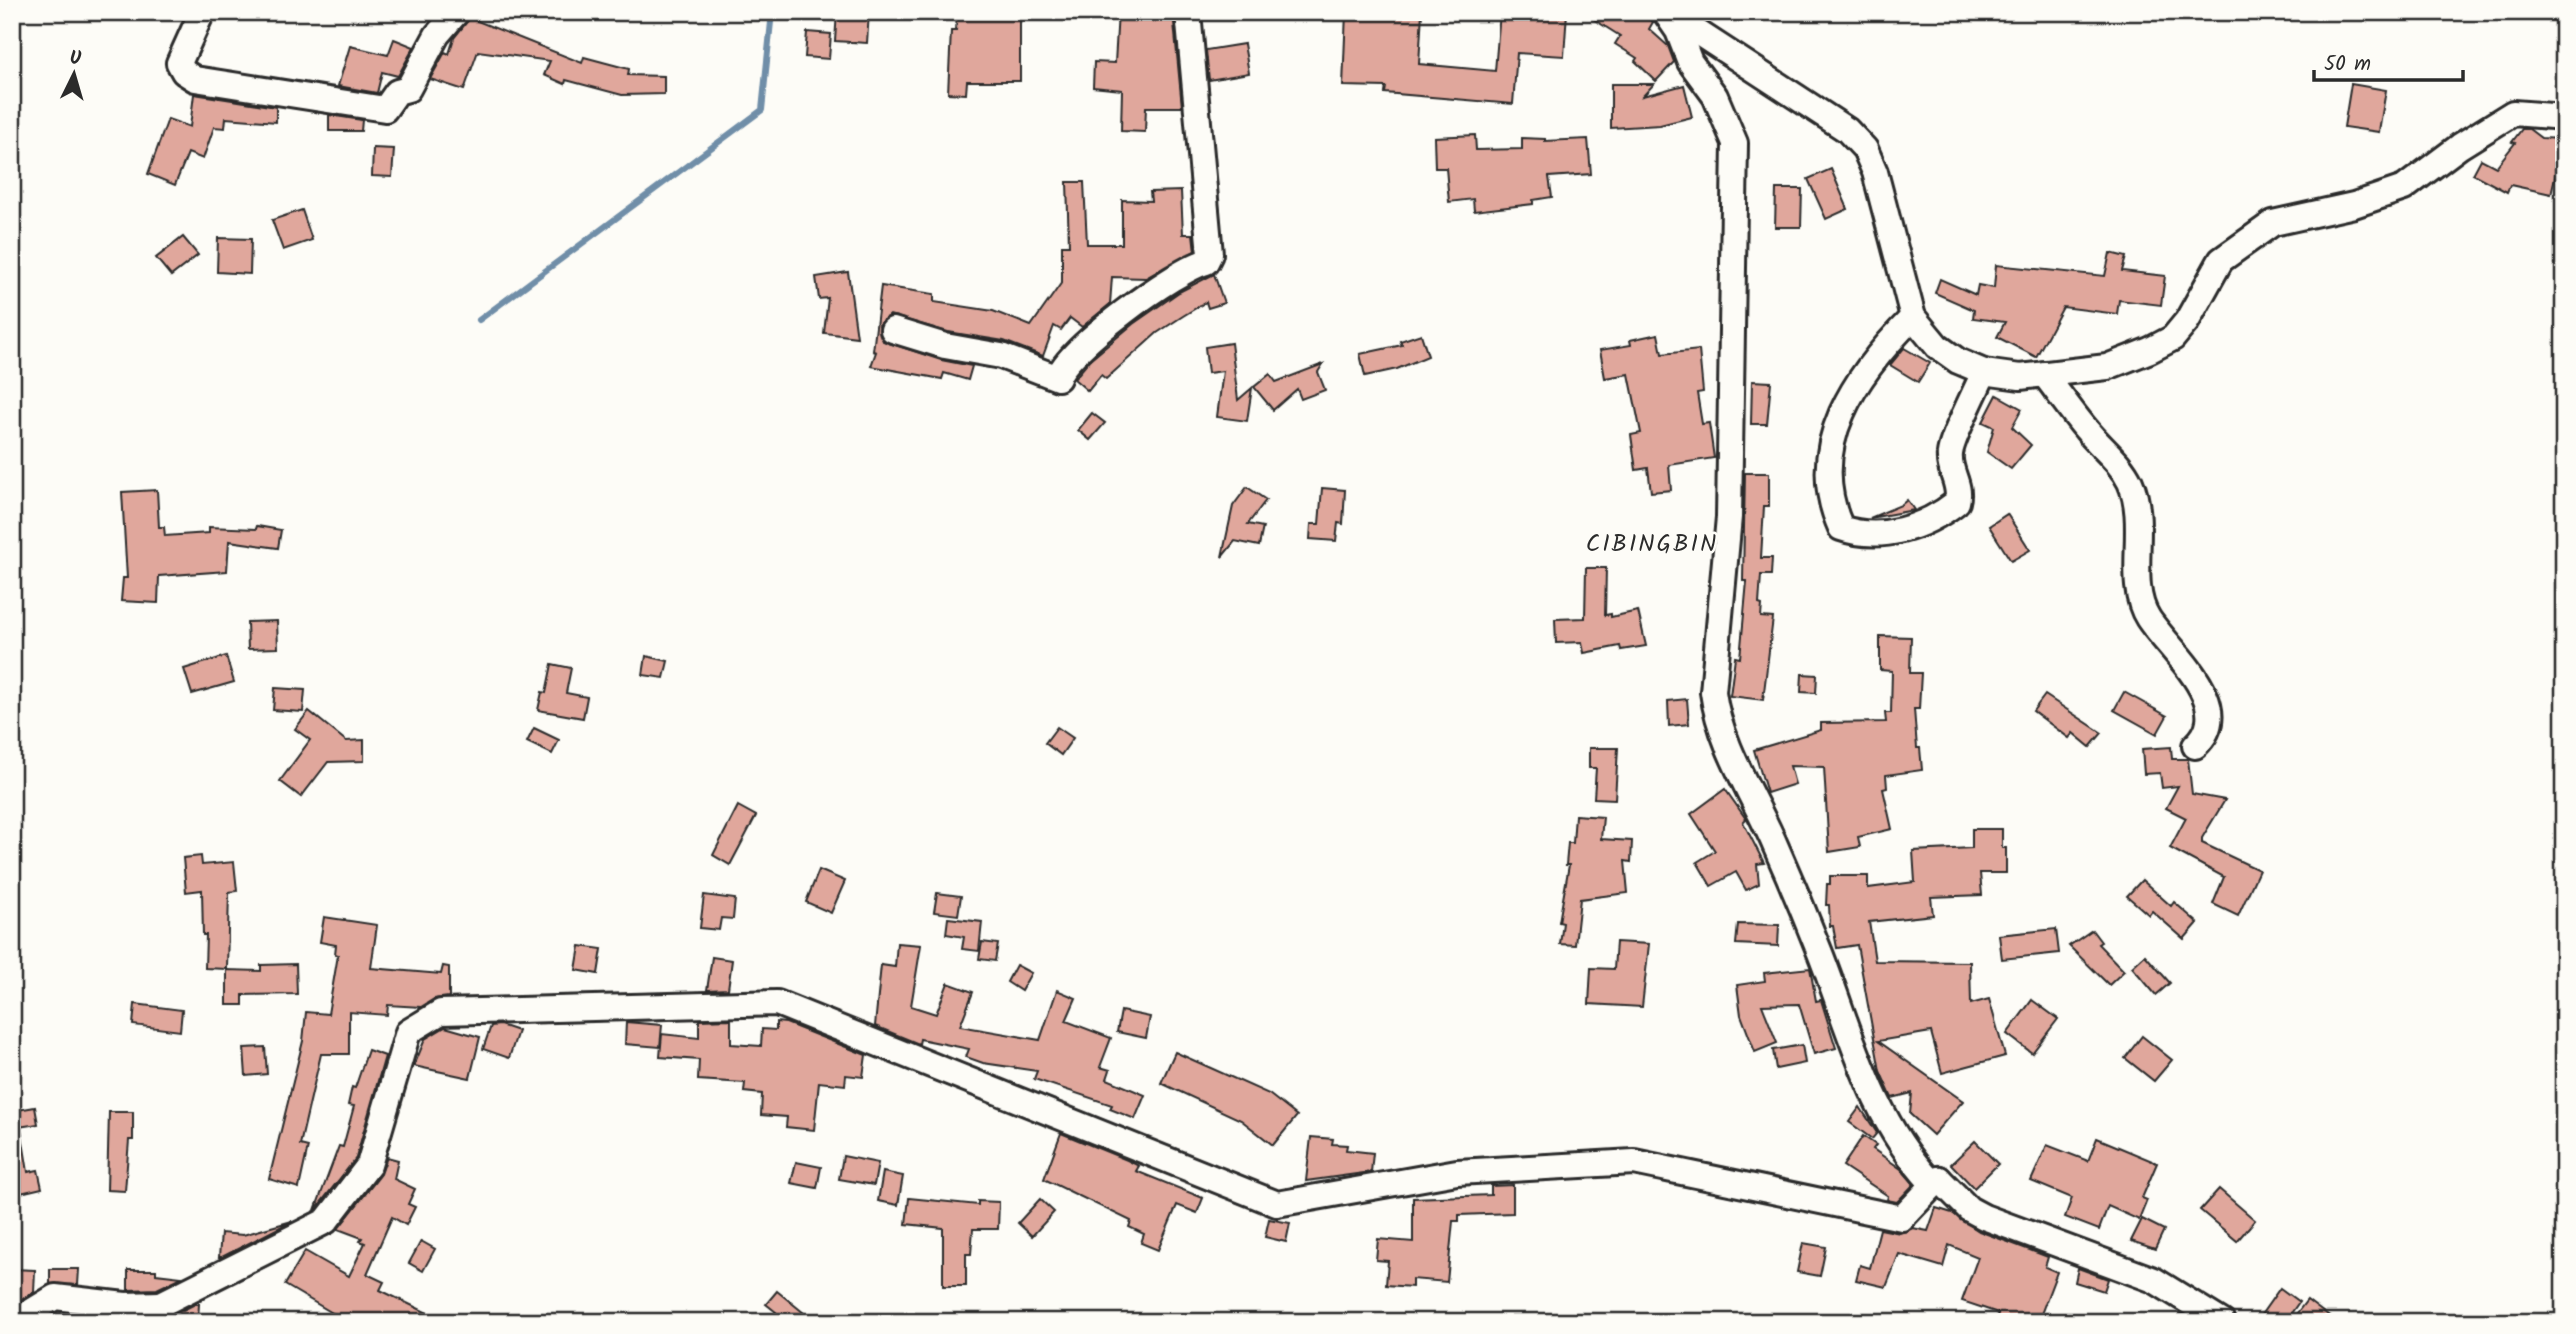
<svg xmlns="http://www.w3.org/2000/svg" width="2576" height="1334" font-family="Kalam,sans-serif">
  <rect width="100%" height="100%" fill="#fdfcf7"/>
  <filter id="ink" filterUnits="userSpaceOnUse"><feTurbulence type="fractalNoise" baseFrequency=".0143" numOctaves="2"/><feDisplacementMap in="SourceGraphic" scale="14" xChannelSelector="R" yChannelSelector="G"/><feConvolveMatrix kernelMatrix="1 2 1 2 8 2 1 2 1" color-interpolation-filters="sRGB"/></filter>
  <g filter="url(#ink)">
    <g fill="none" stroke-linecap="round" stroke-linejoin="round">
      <path stroke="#708ea8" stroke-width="6" d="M479,320L762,110L772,12"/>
    </g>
    <g fill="#e0a79c" stroke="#2b2b2b" stroke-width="2">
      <path d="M837,12H869L867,43L835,41Z"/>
      <path d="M957,12H1020V81H967L966,94L948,93L951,31H956Z"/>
      <path d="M1118,12H1173L1182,107H1146L1145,132L1121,131L1122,90L1093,87L1094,62L1115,63Z"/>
      <path d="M1346,12H1422L1419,64L1495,71L1500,12H1567L1564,56L1517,53L1513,104L1385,93L1386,87L1343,86Z"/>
      <path d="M1582,12H1637L1653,22L1649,29L1668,46L1674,62L1656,81L1635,61L1637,58L1615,44L1620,36Z"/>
      <path d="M470,18L582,63L584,57L629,69L628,75L664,76V94L622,95L566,80L565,84L544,75L550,61L478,51L464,90L430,79L445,52L449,54L454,38Z"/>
      <path d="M807,32L831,34L829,59L805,57Z"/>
      <path d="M394,39L414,47L398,76L382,72L377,93L338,86L350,46L388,55Z"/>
      <path d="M1244,44L1249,73L1209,80L1206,50Z"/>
      <path d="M1611,84H1654L1643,96L1684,85L1692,117L1660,125L1611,128Z"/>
      <path d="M2351,84L2386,90L2379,132L2344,127Z"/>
      <path d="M194,94L276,107V122L226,118L225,128L214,127L203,159L188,153L175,185L148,174L168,119L190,127Z"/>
      <path d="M329,115L362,120L361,131H329Z"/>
      <path d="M2522,129H2529L2541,138L2564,139V160H2559L2551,194L2510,185L2507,192L2473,174L2481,159L2496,167L2515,143L2512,142Z"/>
      <path d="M1475,135L1476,150L1522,149V138L1545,139V141L1588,139L1591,174L1549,177L1552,197L1533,200V204L1474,211L1473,199L1449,202L1446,168H1435L1434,137Z"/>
      <path d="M373,148L394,149L392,177L372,176Z"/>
      <path d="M1831,169L1848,209L1826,219L1808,179Z"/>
      <path d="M1067,182H1084L1087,244H1122V200L1151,201L1150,192L1181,191L1183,234H1193L1195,251L1146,278L1112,277L1110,304L1082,327L1070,318L1061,330L1054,326L1043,356L1004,341L948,332L890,315L879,325L883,341L941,360L972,366L968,380L944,373L942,379L871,366L876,352L873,351L881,286L934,294V302L993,311L1031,326L1062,282V245H1069Z"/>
      <path d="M1776,189H1802L1801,227H1775Z"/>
      <path d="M302,210L312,240L283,250L272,220Z"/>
      <path d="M183,237L198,255L171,276L156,258Z"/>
      <path d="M218,238L251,239L250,274L217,272Z"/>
      <path d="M2110,253L2126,257L2122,271L2165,276L2161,305L2119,300L2117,314L2063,307L2036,357L1997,337L2005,322L1973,318L1974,310L1935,293L1940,279L1976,295L1978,285L1994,288L1996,265L2105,276Z"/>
      <path d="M848,272L857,337L824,333L828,298L819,299L816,277Z"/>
      <path d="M1214,274L1224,303L1208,308L1206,302L1183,316L1157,333L1106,379L1101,375L1088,391L1074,379L1090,360L1133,324L1179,292Z"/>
      <path d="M1421,334L1428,356L1397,369L1365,376L1360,354L1402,345L1400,341Z"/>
      <path d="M1658,334L1662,354L1699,350L1703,392L1697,393L1702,424L1709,423L1714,458L1669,465L1671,490L1651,492L1648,468L1636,470L1631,435L1641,433L1629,374L1605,378L1600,350L1631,345L1630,340Z"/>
      <path d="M1231,343L1238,400L1252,388L1247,421L1217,417L1223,371L1208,373L1205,347Z"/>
      <path d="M1904,348L1930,363L1918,382L1890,365Z"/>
      <path d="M1323,364L1318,372L1325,390L1301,399L1297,389L1273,410L1254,387L1270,374L1276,382Z"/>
      <path d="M1752,381L1771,382L1767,424H1751Z"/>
      <path d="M1997,395L2022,409L2012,427L2031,445L2011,469L1987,452L1994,427L1983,422Z"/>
      <path d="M1092,413L1105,423L1090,440L1078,430Z"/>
      <path d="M1745,473H1769V506H1764L1761,558H1772L1771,575H1761L1759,604L1762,605L1761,617L1773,618L1763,700L1730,696L1735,657L1740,658L1747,581H1743Z"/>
      <path d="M1247,487L1266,500L1248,524L1263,527L1259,546L1235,541L1222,557L1233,506Z"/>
      <path d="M1322,488L1345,490L1343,524L1338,523L1336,541L1310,539L1311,524H1319Z"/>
      <path d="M157,490L159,527H164L165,536L209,533V527L256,529L257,526L281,530L278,548L229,541L227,571L159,576L158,603L121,601L123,578H127L122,492Z"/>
      <path d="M1907,500L1914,510L1870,518L1901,505Z"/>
      <path d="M2007,514L2030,550L2011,561L1989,526Z"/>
      <path d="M1586,568H1606L1605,615L1611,614V617L1638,611L1646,646L1621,650L1620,646L1584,653L1582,642L1556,643L1555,619L1585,618Z"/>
      <path d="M277,621L278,648L248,649L247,622Z"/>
      <path d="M1880,636L1911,637L1910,673H1921L1919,709H1914L1917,748H1920L1922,770L1886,775L1887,788L1883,789L1892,829L1858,837L1860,847L1829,852L1824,767L1790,766L1795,784L1767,793L1754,750L1821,730V723L1886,722L1885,713H1891L1892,671L1880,670Z"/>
      <path d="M226,656L234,682L192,694L184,669Z"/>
      <path d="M646,656L668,661L664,678L643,675Z"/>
      <path d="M552,664L571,668L566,693L587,697L583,718L538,710L542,692L546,693Z"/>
      <path d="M1802,674L1817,675L1816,693L1801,692Z"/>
      <path d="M275,688L305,690L303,712L273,710Z"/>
      <path d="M2124,692L2167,716L2157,734L2114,710Z"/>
      <path d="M2045,695L2102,733L2090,747L2073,733L2069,738L2033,711Z"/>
      <path d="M1687,699L1689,724L1669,726L1668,701Z"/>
      <path d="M309,711L346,741L364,740V761L328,762L301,797L280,781L310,740L295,729Z"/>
      <path d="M1057,727L1073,738L1061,755L1045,743Z"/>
      <path d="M534,728L559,740L552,754L527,742Z"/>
      <path d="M2171,747L2172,759H2188L2192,794L2225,800L2202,838V843L2259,870L2238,916L2213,904L2224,877L2170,848L2186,818L2166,808L2178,786L2162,788L2160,773L2144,774L2142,749Z"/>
      <path d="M1589,748H1618L1615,799L1594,798L1596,768H1589Z"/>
      <path d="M1725,789L1746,819L1743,822L1764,863L1757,864L1759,884L1746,890L1736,872L1711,886L1697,862L1715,851L1691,814Z"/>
      <path d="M738,806L756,816L730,865L713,855Z"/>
      <path d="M1575,815L1603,817L1601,839L1632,841L1631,862L1625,861L1628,893L1580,899L1575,945L1560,944L1563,923L1559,922L1569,865H1566L1568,843H1573Z"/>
      <path d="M1972,829H2002V848H2006V873H1980L1982,895L1931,897L1933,915L1869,922L1875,961L1970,962L1971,1004L1989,999L2005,1056L1942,1073L1931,1032L1878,1041L1963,1101L1933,1135L1910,1114L1912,1093L1892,1098L1880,1071L1857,945L1837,948L1833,926H1830L1829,905H1826L1827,884H1830V876H1868V888L1915,882L1913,851L1972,848Z"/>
      <path d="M201,856L202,865L234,862L237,891L229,892L227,969L205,968L206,935H203L202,890L186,892L183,858Z"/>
      <path d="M819,870L845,881L831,913L806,902Z"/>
      <path d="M2142,880L2171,906L2174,902L2198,923L2184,939L2152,911L2149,915L2127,896Z"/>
      <path d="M937,893L961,896L958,915L934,912Z"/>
      <path d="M704,895L735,899L733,919L721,918L719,930L700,928Z"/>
      <path d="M324,917L377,925L371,968L441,974L443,966L449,967V997L434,999L421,1007L388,1005L387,1015L349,1012V1054H321L300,1145L308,1147L299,1188L269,1179L303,1041L306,1012L328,1014L338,955L335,954L336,945L320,942Z"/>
      <path d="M948,918L982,922L979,951L962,949L964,937L946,934Z"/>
      <path d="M1738,924L1779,925L1778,946L1736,944Z"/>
      <path d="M2056,929L2059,953L2002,959L1999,935Z"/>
      <path d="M2092,930L2101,942L2098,944L2124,971L2109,985L2069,946Z"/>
      <path d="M982,942L998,944L995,961L979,959Z"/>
      <path d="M1616,942L1649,944L1642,1007L1589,1004L1591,968L1614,969Z"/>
      <path d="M897,943L921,945L911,1006L936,1014L948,983L973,992L960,1026L1040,1040L1057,990L1076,998L1066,1021L1111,1038L1100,1067L1110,1070L1107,1079L1145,1095L1135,1119L1110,1109L1112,1105L1034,1079L1037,1071L983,1063L966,1057L969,1049L920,1039L919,1044L875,1026L881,965L895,967Z"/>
      <path d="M580,946L602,949L598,974L576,970Z"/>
      <path d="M2145,955L2170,983L2156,995L2132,967Z"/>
      <path d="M712,957L732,960L728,989L707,990Z"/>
      <path d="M296,964L297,994L243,995V1005H227V970L261,971V965Z"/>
      <path d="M1016,965L1031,973L1021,991L1007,982Z"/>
      <path d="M1810,968L1816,1001L1821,1000L1836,1048L1814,1054L1799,1004L1762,1005L1777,1043L1755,1052L1741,1015L1737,985L1765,981L1764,973Z"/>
      <path d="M2032,1000L2058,1019L2032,1053L2007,1034Z"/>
      <path d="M135,1004L182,1010L180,1031L133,1025Z"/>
      <path d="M1121,1011L1150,1017L1146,1038L1117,1032Z"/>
      <path d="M731,1019V1044L761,1046L762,1029L776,1030V1022L786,1023L866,1055L863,1077L846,1075L845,1085L819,1082L814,1130L786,1127L787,1117L761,1115L762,1094L744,1092L745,1083L698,1080L699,1060L660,1057L662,1034L699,1038V1020Z"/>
      <path d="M626,1022L662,1025L660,1047L625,1044Z"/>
      <path d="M500,1025L518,1031L509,1058L483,1049L491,1026Z"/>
      <path d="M445,1027L480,1037L470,1078L414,1066L425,1039Z"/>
      <path d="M2142,1036L2172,1060L2154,1081L2125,1058Z"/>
      <path d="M1802,1045L1805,1063L1776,1069L1773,1050Z"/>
      <path d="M265,1047L267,1074L246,1076L244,1048Z"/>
      <path d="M368,1050L385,1056L356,1158L315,1210L339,1146L343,1147L354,1106L348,1105L352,1087L355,1088Z"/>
      <path d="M1175,1052L1269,1094L1297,1116L1273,1145L1241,1120L1161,1083Z"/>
      <path d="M35,1107L38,1124L12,1128V1111Z"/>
      <path d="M1860,1107L1877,1133L1872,1139L1849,1122Z"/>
      <path d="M109,1112H133V1140H129L125,1191L107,1190Z"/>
      <path d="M21,1129L28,1172L38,1170L42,1188L12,1195V1130Z"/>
      <path d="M1061,1133L1127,1160L1139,1166L1136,1171L1203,1198L1197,1213L1177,1205L1158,1250L1141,1243L1144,1234L1129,1227L1131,1221L1044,1179Z"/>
      <path d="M1863,1136L1876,1145L1873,1149L1901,1169L1914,1184L1897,1202L1887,1200L1888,1196L1843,1166Z"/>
      <path d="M1311,1137L1333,1139L1332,1144L1347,1145L1346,1150L1373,1153L1371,1172L1306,1181Z"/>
      <path d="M2097,1138L2157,1163L2142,1198L2147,1200L2139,1220L2108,1206L2099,1230L2065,1217L2072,1198L2031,1181L2047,1145L2088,1161Z"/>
      <path d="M1975,1141L1998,1164L1974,1188L1951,1164Z"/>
      <path d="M843,1156L878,1163L874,1185L839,1179Z"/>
      <path d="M387,1157L398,1160L394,1179L415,1189L408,1204L415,1207L406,1225L392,1217L367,1274L384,1282L380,1290L446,1322H332L334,1314L285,1285L305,1251L349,1276L365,1243L360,1241L362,1238L338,1229L381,1174Z"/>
      <path d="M796,1162L821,1167L817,1188L791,1183Z"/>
      <path d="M883,1172L903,1176L898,1205L878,1201Z"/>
      <path d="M1513,1185V1213L1459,1215V1221H1453L1447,1282L1412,1279V1287L1386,1285L1388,1261L1376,1260L1378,1239L1413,1242V1198L1491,1195V1186Z"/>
      <path d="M2219,1189L2255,1220L2237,1241L2200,1210Z"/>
      <path d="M909,1198L978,1205V1201L999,1202L998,1229H973L971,1254H966V1286H943V1228L906,1224Z"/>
      <path d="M1040,1199L1054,1212L1032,1236L1018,1223Z"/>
      <path d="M1936,1208L1952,1213L1979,1231L2048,1257L2045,1267L2057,1272L2038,1322H1995L1998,1313L1962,1301L1978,1257L1949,1245L1943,1267L1899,1254L1886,1287L1856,1280L1860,1265L1870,1268L1880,1229L1900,1233L1913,1228L1928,1231Z"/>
      <path d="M1269,1219L1290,1223L1286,1242L1265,1237Z"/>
      <path d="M2142,1219L2164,1230L2155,1249L2131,1241Z"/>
      <path d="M292,1221L222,1257H219L221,1233L243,1235Z"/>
      <path d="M421,1241L435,1249L423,1271L409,1263Z"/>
      <path d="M1803,1243L1826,1247L1820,1276L1797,1272Z"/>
      <path d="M2078,1268L2108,1279L2104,1291L2075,1282Z"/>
      <path d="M12,1269L35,1270L34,1292L19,1301H12Z"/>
      <path d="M50,1269H79L78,1285L50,1284Z"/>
      <path d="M128,1270H156V1274L182,1277L157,1289L128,1290Z"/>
      <path d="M2280,1288L2299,1302L2287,1319L2280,1314L2275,1322H2256Z"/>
      <path d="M777,1291L815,1322H767L776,1312L766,1304Z"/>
      <path d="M2307,1300L2336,1322H2309L2297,1313Z"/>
      <path d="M195,1304H199L198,1320L174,1319L175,1314Z"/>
    </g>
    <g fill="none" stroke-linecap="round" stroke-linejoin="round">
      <defs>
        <g id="minor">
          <path d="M202,12L179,63L184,72L195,79L385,109L397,92L408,89L437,35L457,12"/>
          <path d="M1665,12L1678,31L1690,62L1715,96L1735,143L1729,517L1713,692C1720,746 1754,796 1775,845C1791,881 1806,917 1820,953C1852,1035 1870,1116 1931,1182L1939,1179L1969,1209L1984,1217L2154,1280L2222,1322"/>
          <path d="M1671,15L1847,130L1865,149L1875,172L1913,317L1937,346L1958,361L1984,372L2020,377L2107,367L2150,350L2173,338L2187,321L2221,260L2273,223L2354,205L2404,188L2460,146L2513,113L2564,117"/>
          <path d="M1913,317C1856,374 1804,446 1841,528C1881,542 1924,528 1957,502C1962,485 1948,471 1950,454C1951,439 1977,389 1984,372"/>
          <path d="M893,330L945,346L1001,356L1058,378C1065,350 1177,269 1206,262L1210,254L1188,12"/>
          <path d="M2044,374C2058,392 2071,411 2086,429C2100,447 2120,461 2130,482C2149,524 2125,582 2148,618C2170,652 2239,706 2195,746"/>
          <path d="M14,1322L55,1297L125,1305L161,1304"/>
          <path d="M159,1322L161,1304L326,1221L369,1165L408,1032L441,1012L777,1003L1277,1204L1457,1172L1634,1162L1902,1218L1939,1179"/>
        </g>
      </defs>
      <use href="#minor" stroke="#2b2b2b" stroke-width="30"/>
      <use href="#minor" stroke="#fdfcf7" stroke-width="24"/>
    </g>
  </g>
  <g text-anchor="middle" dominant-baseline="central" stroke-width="5" stroke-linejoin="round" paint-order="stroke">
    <g font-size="24" letter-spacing="2" fill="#2b2b2b" stroke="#fdfcf7">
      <text x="1652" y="544">CIBINGBIN</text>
    </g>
  </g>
  <rect width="2576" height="1334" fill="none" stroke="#fdfcf7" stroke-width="42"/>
  <rect x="21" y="21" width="2534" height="1292" fill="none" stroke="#2b2b2b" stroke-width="2.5" filter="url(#ink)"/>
  <g transform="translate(74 74) rotate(5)" stroke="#fdfcf7" stroke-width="5" paint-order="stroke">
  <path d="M0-5L12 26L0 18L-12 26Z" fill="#2b2b2b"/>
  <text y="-10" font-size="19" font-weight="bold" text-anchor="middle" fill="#2b2b2b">U</text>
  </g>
  <path d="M2314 70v10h149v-10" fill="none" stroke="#2b2b2b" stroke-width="3.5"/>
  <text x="2324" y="70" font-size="21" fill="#2b2b2b" stroke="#fdfcf7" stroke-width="5" paint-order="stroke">50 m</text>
</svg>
